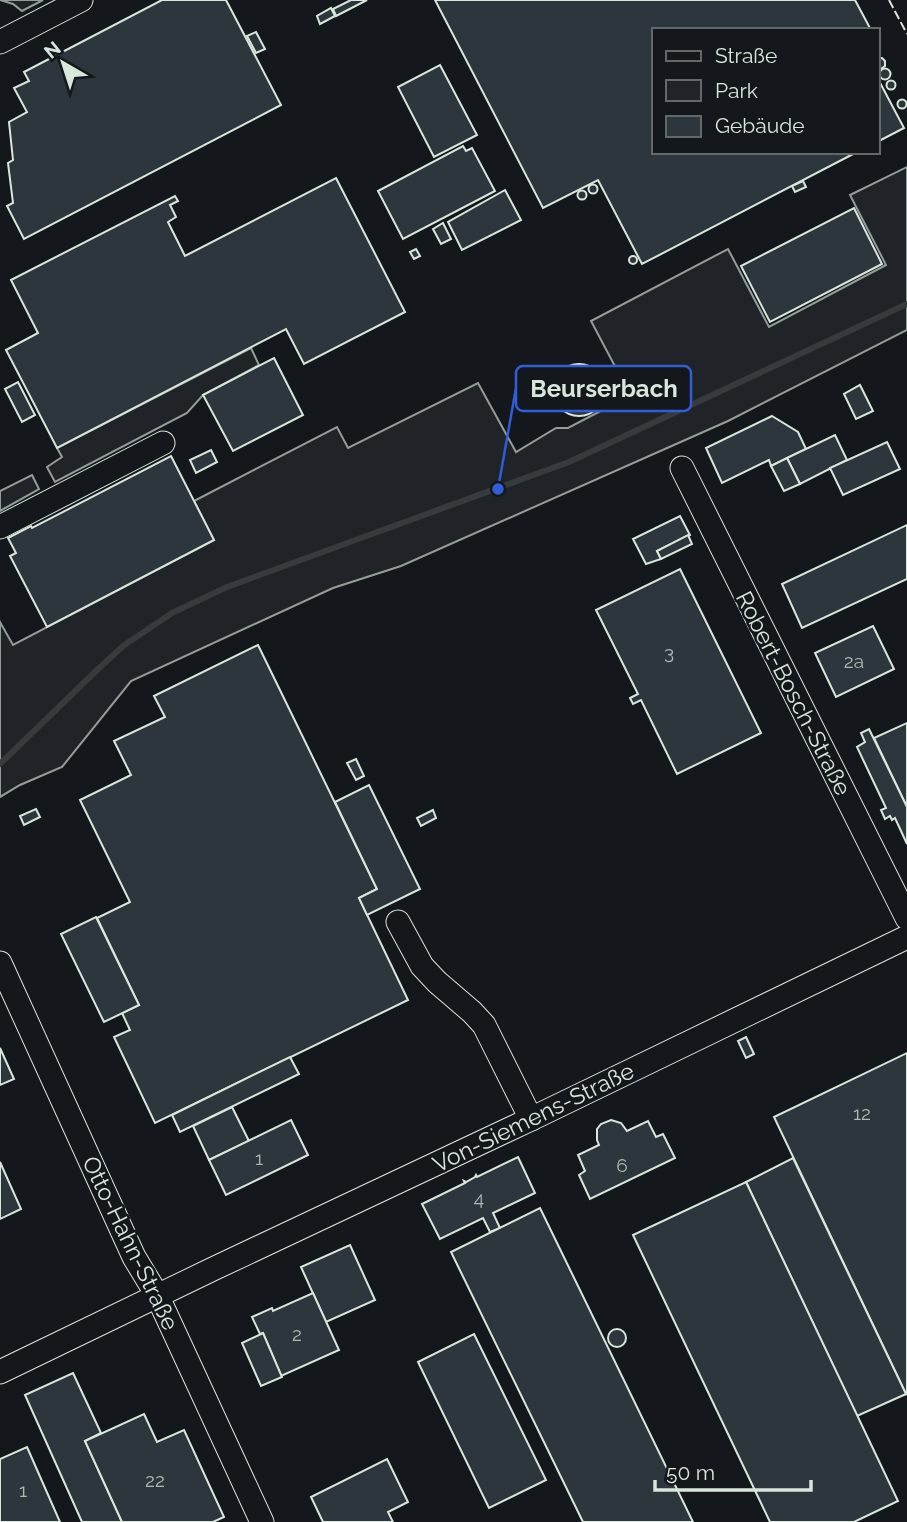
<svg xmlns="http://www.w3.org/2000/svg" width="907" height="1522" font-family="Raleway,sans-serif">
  <rect width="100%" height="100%" fill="#14181c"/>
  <g fill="#202428" stroke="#939e99" stroke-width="2">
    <path d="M0,0H43L22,11L13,4Z"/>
    <path d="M907,167V330L728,421L401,566L333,588L131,681L62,767L20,785L0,797V622L13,645L214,540L194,501L337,427L348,448L478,383L516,452L556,428H568L616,403L604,379L618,372L591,321L728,249L769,327L886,265L850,195Z"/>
    <path d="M251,348L259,365L203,395L187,413L55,482L47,467L62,457L57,448Z"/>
    <path d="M32,475L39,489L0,511V491Z"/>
  </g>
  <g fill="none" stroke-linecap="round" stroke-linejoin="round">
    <path stroke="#363b3e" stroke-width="6" d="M0,764L96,671L123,646L172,613L227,587L569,462L907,304"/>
  </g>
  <g fill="#2c363c" stroke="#d8e6dc" stroke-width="2">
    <path d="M162,0H226L281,105L24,239L7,206L13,203L8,163L13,160L9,122L27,112L14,88L29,81L24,72Z"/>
    <path d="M351,0H367L336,16L333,9Z"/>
    <path d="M435,0H855L871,30H653V152H857L642,264L598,180L543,208Z"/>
    <path d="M331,8L335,16L320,24L317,16Z"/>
    <path d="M256,32L265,49L256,53L247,36Z"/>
    <path d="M877,58H882L885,61V66L881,69L877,68Z"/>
    <path d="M440,65L477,135L434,157L398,87Z"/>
    <circle cx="885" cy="74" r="5.5"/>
    <path d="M877,77L904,128L877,142Z"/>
    <circle cx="891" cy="85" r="4.5"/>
    <circle cx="902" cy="104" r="4.5"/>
    <path d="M463,146L466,151L472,148L495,191L403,239L378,191Z"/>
    <path d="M336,178L405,312L304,364L286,329L57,448L6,350L38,333L11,280L175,196L178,201L170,205L176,217L168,222L185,256Z"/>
    <path d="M803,181L806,187L795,192L792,186Z"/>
    <circle cx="593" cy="189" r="4.5"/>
    <path d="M505,190L521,220L462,250L448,222Z"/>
    <circle cx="582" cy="195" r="4.5"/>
    <path d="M854,208L882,264L770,322L741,266Z"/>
    <path d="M443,223L451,239L441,244L433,229Z"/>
    <path d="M416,249L420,256L414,259L410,252Z"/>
    <circle cx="633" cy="260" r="4"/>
    <path d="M274,358L303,415L233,451L203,395Z"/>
    <circle cx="579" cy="390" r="26"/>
    <path d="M18,382L35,415L22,422L5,389Z"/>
    <path d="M860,385L873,411L856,419L844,394Z"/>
    <path d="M772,416L798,432L806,449L771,466L769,460L722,483L706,448Z"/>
    <path d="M835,435L847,460L800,484L787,458Z"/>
    <path d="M887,442L900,469L843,495L830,468Z"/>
    <path d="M211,450L217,462L196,473L190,460Z"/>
    <path d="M171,456L214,540L47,627L10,556L16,553L8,538L31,526L32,528Z"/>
    <path d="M787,458L800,484L784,491L771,466Z"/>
    <path d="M680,516L690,535L657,551L661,559L646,564L633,539Z"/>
    <path d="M907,525V579L802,628L782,584Z"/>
    <path d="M688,535L692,544L661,559L657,551Z"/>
    <path d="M680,569L761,733L677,774L641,700L633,704L630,698L638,694L596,610Z"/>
    <path d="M873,626L894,669L836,697L815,653Z"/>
    <path d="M258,645L377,889L359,898L408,1000L155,1123L114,1037L130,1030L122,1013L139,1005L97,918L130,902L80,800L131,775L114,741L165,717L154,696Z"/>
    <path d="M907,723V807L874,738Z"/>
    <path d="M869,729L907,807V844L895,818L892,820L890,816L885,819L881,810L886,808L857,747L865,742L861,733Z"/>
    <path d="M356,759L364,776L356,780L347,763Z"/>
    <path d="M369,785L420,889L367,915L359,898L377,889L335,802Z"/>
    <path d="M36,809L40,817L24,825L20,816Z"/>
    <path d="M433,810L436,818L421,826L417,818Z"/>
    <path d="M96,917L139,1005L104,1022L61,934Z"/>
    <path d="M746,1037L754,1054L746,1058L738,1041Z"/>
    <path d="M0,1048L14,1079L0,1085Z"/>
    <path d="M907,1053V1393L906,1394L774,1117Z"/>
    <path d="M290,1057L299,1074L180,1132L172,1115Z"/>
    <path d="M232,1107L249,1141L209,1160L193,1126Z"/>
    <path d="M291,1120L308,1155L226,1195L209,1160Z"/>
    <path d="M611,1120L621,1123L627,1131L648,1121L656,1137L663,1134L675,1158L590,1199L579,1175L585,1171L578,1155L599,1145L597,1140V1129L601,1124Z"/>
    <path d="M518,1157L535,1193L493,1213L500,1228L490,1232L483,1218L440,1239L422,1204L465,1183L464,1181L466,1182L475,1177L476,1175L477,1177Z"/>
    <path d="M793,1158L906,1394L857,1416L746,1182Z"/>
    <path d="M0,1162L21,1209L0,1219Z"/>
    <path d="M746,1182L898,1501L854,1522H770L633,1235Z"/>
    <path d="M540,1208L693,1522H583L451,1252Z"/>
    <path d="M350,1245L375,1300L326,1322L301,1267Z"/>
    <path d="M313,1293L339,1350L281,1376L263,1333L260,1334L252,1317L272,1308L273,1311Z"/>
    <circle cx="617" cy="1338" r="9"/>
    <path d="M263,1333L282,1377L261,1386L242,1343Z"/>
    <path d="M474,1334L546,1480L489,1508L418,1362Z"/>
    <path d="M73,1373L101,1433L85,1441L122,1522H82L25,1395Z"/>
    <path d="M144,1414L157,1442L184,1430L224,1517L213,1522H122L85,1441Z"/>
    <path d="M27,1447L60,1522H0V1459Z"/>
    <path d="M387,1459L408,1502L388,1512L393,1522H323L311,1497Z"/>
  </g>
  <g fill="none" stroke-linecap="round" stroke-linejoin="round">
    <defs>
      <g id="minor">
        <path d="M0,42L81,0"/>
        <path d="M682,468L907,918"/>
        <path d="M0,527L163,443"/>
        <path d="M398,922L422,966L437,982L472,1012L484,1025L531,1119"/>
        <path d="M0,963L134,1257L157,1295L262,1522"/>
        <path d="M0,1372L215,1268L531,1119L907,937"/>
      </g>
    </defs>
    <use href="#minor" stroke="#d8e6dc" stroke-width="25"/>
    <use href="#minor" stroke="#14181c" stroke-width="23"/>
    <path stroke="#d8e6dc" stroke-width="2" stroke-dasharray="9 3.5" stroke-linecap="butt" d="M889,0L907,34"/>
  </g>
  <g text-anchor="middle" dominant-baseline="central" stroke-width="5" stroke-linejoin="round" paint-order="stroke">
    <g font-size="19" fill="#adbab4">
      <text x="669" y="652">3</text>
      <text x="854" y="661">2a</text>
      <text x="862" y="1113">12</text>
      <text x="259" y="1158">1</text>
      <text x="622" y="1165">6</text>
      <text x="479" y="1198">4</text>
      <text x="297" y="1334">2</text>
      <text x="155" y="1480">22</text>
      <text x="23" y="1490">1</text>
    </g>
    <g font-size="23" fill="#d8e6dc" stroke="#14181c">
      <text transform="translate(794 693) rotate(63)">Robert-Bosch-Straße</text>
      <text transform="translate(533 1117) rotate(-26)">Von-Siemens-Straße</text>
      <text transform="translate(131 1243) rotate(64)">Otto-Hahn-Straße</text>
    </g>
  </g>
  <path fill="none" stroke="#305dd8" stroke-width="2.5" d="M498 489L516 388"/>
  <circle fill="#305dd8" stroke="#14181c" stroke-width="2.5" cx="498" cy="489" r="7"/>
  <rect fill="#14181c" stroke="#305dd8" stroke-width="2.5" x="516" y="366" width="175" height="45" rx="7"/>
  <g font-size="24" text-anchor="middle" font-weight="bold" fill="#d8e6dc">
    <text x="604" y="397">Beurserbach</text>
  </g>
  <rect x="652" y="28" width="228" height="126" fill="#14181c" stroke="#626a69" stroke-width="2"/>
  <rect x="666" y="51" width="35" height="10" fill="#14181c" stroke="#626a69" stroke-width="2"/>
  <text x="715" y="63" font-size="21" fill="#d8e6dc">Straße</text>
  <rect x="666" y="80" width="35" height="21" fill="#202428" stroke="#626a69" stroke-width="2"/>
  <text x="715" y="98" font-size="21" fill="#d8e6dc">Park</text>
  <rect x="666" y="116" width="35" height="21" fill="#2c363c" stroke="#626a69" stroke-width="2"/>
  <text x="715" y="133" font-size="21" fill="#d8e6dc">Gebäude</text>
  <g transform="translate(63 63) rotate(321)" stroke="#14181c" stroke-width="5" paint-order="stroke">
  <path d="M0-5L12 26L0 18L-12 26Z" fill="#d8e6dc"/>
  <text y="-10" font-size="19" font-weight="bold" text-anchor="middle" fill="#d8e6dc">N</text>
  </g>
  <path d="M655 1480v10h156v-10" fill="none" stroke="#d8e6dc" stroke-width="3.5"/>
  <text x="666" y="1480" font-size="21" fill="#d8e6dc" stroke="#14181c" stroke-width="5" paint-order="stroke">50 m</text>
</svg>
